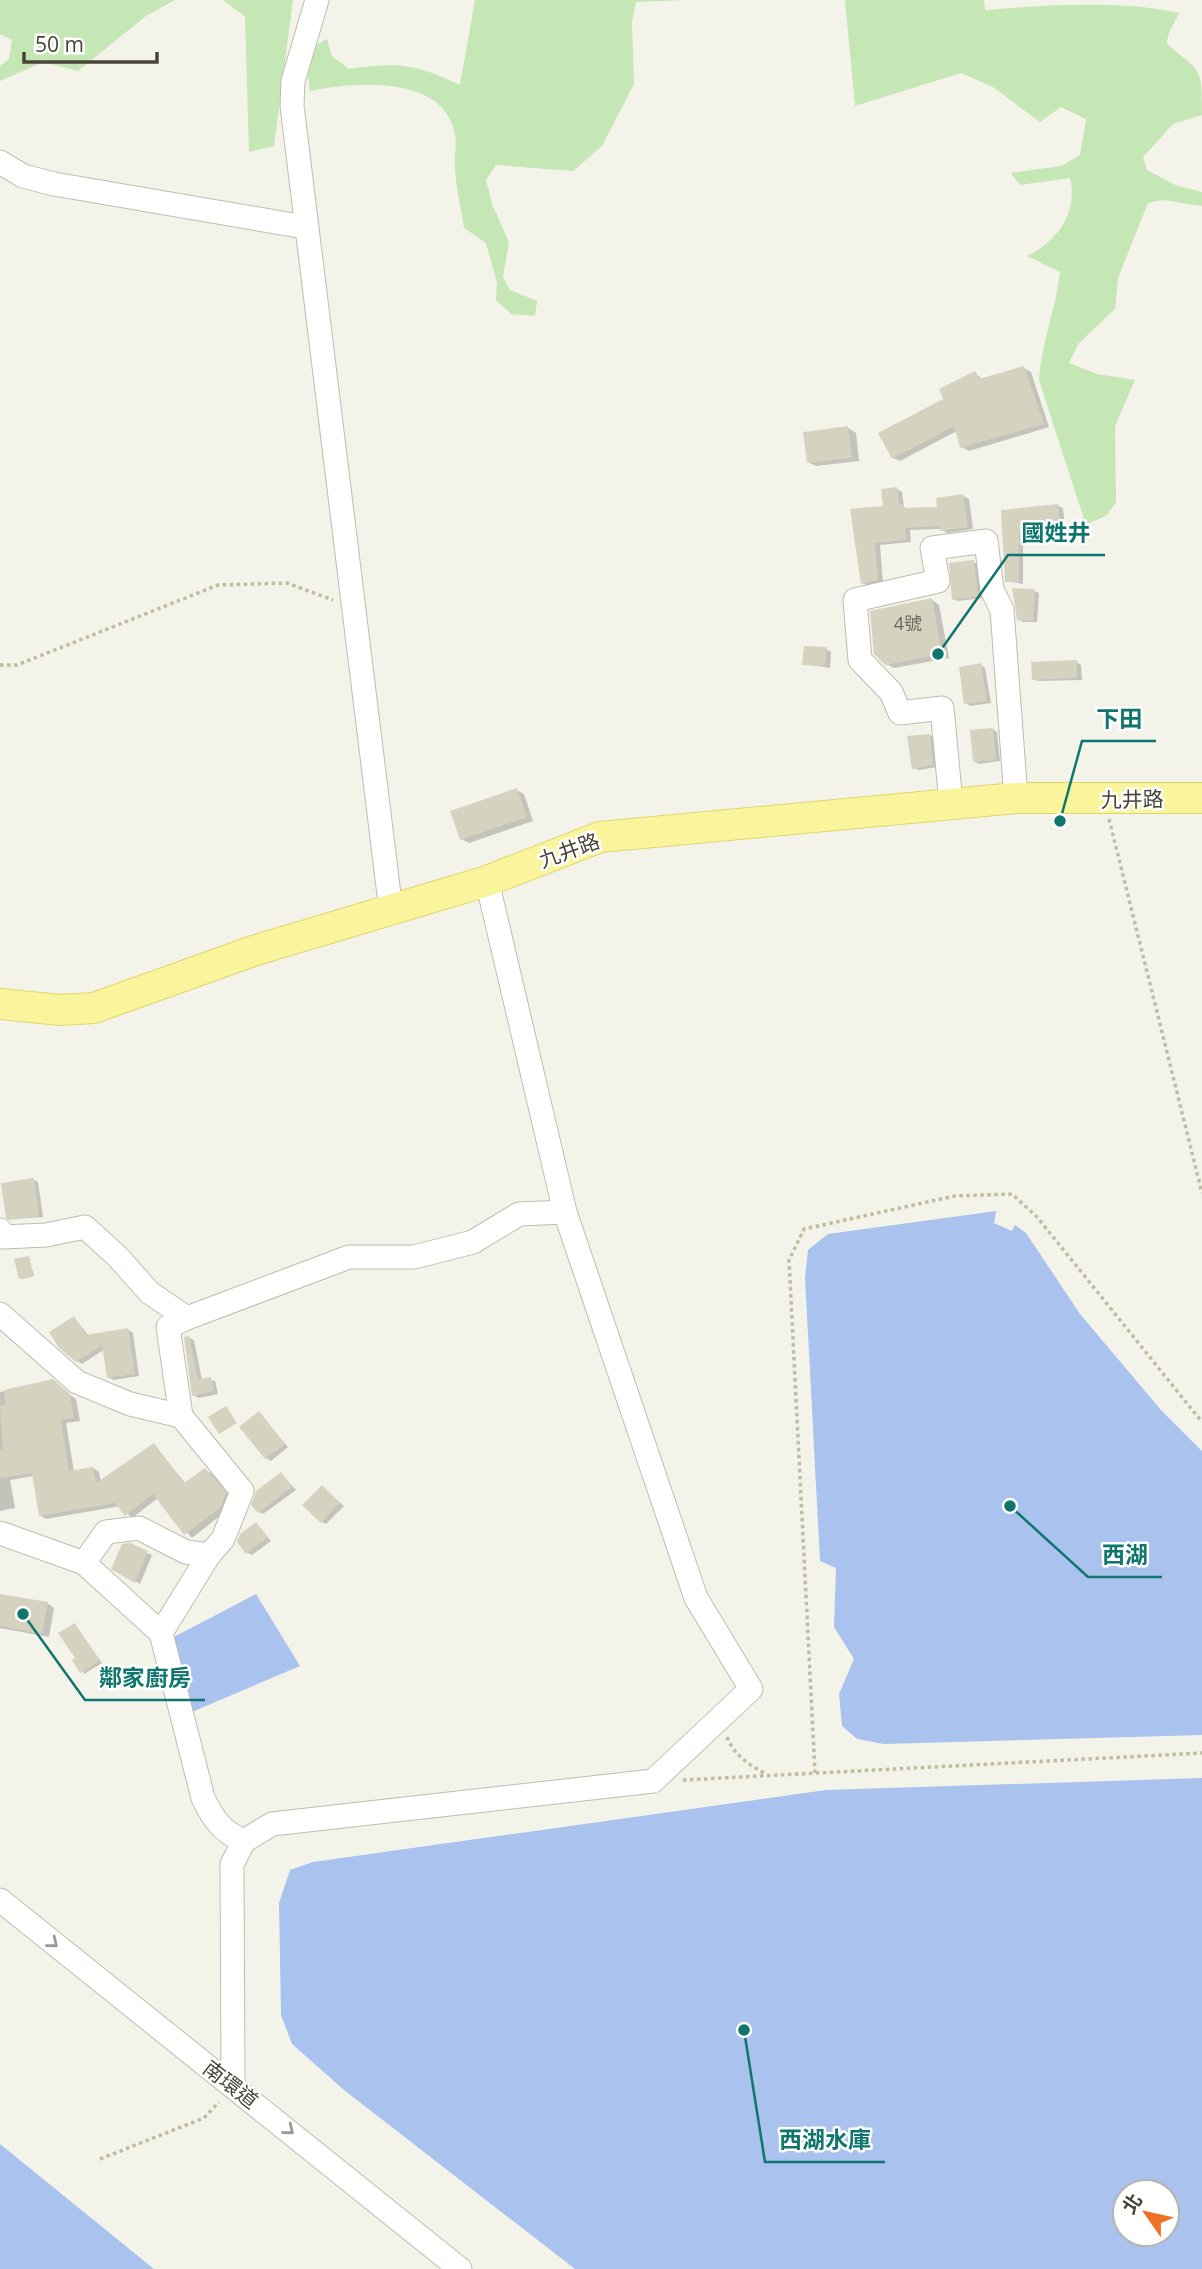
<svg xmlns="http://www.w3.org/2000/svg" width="1202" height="2269" font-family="'Open Sans','Noto Sans TC',sans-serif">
  <rect width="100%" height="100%" fill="#f4f3ea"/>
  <g fill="#c5e6b5">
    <path d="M0,0H175L146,16L78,71L43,62L0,81V66L9,59L12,40L0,34Z"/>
    <path d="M223,0H293L274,146L249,152L245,17Z"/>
    <path d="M475,0H687L636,2L632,22L634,84L602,146L573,171L496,165L486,180L492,204L509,242L503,277L510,290L537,301L535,316L511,314L496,300L497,283L486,243L464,228C461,208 456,188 455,168C454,158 457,146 455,135C445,74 354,82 310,91L308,75L316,45L327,39L332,56L349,69C400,62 414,64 460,85Z"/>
    <path d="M845,0H984L985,10C1044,5 1125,0 1179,13L1168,35L1167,44C1202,74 1202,66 1202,115L1173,124L1143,157L1147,170L1175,185L1202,192V206L1163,200L1148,203L1118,278L1115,309L1079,343L1069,363L1097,374L1135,380L1115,426L1116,502L1107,515L1086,525L1039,380C1041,343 1056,309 1060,272L1027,256C1058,241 1078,212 1070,178L1020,185L1011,173L1061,166L1080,155L1086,119L1061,107L1040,122L993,87L961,73L855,106Z"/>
  </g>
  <g fill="#a9c3ee" fill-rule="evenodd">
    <path d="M996,1211L994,1223L1012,1231L1015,1225L1026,1233L1080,1314L1161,1410L1202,1451V1735L884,1744L857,1739L842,1726L839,1694L854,1659L834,1627L836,1568L820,1561L805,1277L808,1250L828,1234Z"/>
    <path d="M256,1594L300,1666L192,1712L170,1639Z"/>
    <path d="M1202,1778V2269H575L344,2090L292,2044L281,2015L279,1903L290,1870L313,1862L826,1790ZM1125,2192H1167V2234H1125Z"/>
    <path d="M0,2144L154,2269H0Z"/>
  </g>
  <g fill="#0003">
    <path d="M1024,368L1031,372L1049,427L969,451L962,447L957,431L900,461L893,458L946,400L975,373L983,380Z"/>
    <path d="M848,428L856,433L859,461L816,466L808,462Z"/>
    <path d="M897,489L902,492L904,507L909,509L939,508L963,496L969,499L973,529L947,533L941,529L910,530L911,542L880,545L883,583L868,586L863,583L885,508Z"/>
    <path d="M1058,506L1063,508L1065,530L1023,535V584L1007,581L1003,512Z"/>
    <path d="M973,562L978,564L982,598L958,601L954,599Z"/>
    <path d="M1034,591L1039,593L1037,622H1023L1018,619Z"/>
    <path d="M932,600L939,605L949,658L894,668L886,664Z"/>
    <path d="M826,649L831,652L830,668L804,664Z"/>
    <path d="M1077,662L1081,665L1082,680L1038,681L1033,679Z"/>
    <path d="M981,665L985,668L991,703L970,706L966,703Z"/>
    <path d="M992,729L997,732L1000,761L979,764L974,761Z"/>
    <path d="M930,735L935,738L937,767L919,770L914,768Z"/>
    <path d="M516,790L524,794L533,821L469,843L461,839Z"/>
    <path d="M34,1180L38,1182L43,1217L13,1219Z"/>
    <path d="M29,1258L34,1276L22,1279L20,1278Z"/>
    <path d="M74,1318L89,1336L128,1330L133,1333L139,1376L113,1380L109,1377L105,1349L82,1364L77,1361Z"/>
    <path d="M189,1338L194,1340L202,1380L215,1381L218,1394L198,1398L194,1395Z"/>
    <path d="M52,1381L76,1399L80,1421L66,1423L74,1472L93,1468L99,1472L101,1482L154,1445L186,1484L205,1470L211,1473L231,1498L226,1511L192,1538L158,1498L132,1518L120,1506L46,1519L40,1515L34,1476L10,1480L15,1508L0,1511V1392Z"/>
    <path d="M259,1413L288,1447L271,1461L266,1458Z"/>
    <path d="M281,1474L296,1490L263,1514L259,1512Z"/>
    <path d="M322,1487L344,1506L326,1524L322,1522Z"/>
    <path d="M256,1524L271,1541L252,1555L247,1552Z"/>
    <path d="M147,1553L152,1555L140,1584L113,1568Z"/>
    <path d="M0,1596L47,1603L54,1608L49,1637L0,1628Z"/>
    <path d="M75,1625L102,1663L84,1674L77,1659Z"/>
  </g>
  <g fill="#d5d2c0">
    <path d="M1024,366L1044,424L960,448L954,426L892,459L878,433L943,399L939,389L975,371L979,379Z"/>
    <path d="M848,426L852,458L807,463L803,432Z"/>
    <path d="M897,487L899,504H903V508L937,507L936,498L963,494L968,527L940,531L939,526L905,528L906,540L875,543L878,580L861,584L850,509L883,506L881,489Z"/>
    <path d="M1058,504L1061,528L1019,533V582H1005L1001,510Z"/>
    <path d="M974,560L978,596L952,600L949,563Z"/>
    <path d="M1012,588L1035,589L1033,621L1017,620Z"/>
    <path d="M932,598L942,654L885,665L874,654L870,611Z"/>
    <path d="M804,646L827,647L825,666L802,665Z"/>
    <path d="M1077,660V678L1032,680L1031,662Z"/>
    <path d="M981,663L987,701L964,704L959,667Z"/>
    <path d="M993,728L996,760L973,762L970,730Z"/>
    <path d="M930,734L933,765L912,769L907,736Z"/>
    <path d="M517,788L527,817L460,840L450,811Z"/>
    <path d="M34,1178L39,1216L9,1220L6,1218L1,1183Z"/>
    <path d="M29,1256L33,1276L19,1279L14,1259Z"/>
    <path d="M74,1316L86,1335L128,1328L135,1374L107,1378L102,1345L76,1362L59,1348L49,1332Z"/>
    <path d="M189,1336L198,1379L211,1377L214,1391L192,1396L184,1337Z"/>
    <path d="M53,1379L70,1394L74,1418L61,1420L69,1471L93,1467L96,1483L154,1443L184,1483L205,1468L226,1493L220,1508L184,1535L153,1494L125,1516L115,1503L39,1516L32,1473L0,1478V1450L3,1449L0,1406L6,1404L4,1390Z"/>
    <path d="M226,1406L237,1423L219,1434L208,1417Z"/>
    <path d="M259,1411L285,1444L265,1459L239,1427Z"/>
    <path d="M281,1472L292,1487L258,1513L251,1505L256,1491Z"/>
    <path d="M322,1485L340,1503L321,1523L302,1505Z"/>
    <path d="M256,1522L268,1537L246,1554L237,1542L240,1534Z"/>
    <path d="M130,1543L148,1551L135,1583L111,1569L122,1544Z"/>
    <path d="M0,1594L48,1602L42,1634L0,1626Z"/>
    <path d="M75,1623L100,1661L80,1673L72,1660L75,1658L58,1633Z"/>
  </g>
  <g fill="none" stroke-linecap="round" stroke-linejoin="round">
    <defs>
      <g id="minor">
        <path d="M317,0L293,81L292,106L391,911"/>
        <path d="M0,162L23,176L54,184L305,227"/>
        <path d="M951,803L942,708L900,713L891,692L860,660L855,600L938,581L932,548L986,541L992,590L1002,610L1016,798"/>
        <path d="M0,1230L3,1237L46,1235L85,1227L117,1256L150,1293L187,1318L349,1257H414L473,1242L519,1214L565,1212"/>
        <path d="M0,1314L77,1382L130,1404L181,1416"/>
        <path d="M0,1533L84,1563L106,1532L139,1528L186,1552L209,1555L223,1539L242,1491L181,1416L168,1327L187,1318"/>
        <path d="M209,1555L161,1633L203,1798C213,1819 222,1832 244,1841"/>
        <path d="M84,1563L161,1633"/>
        <path d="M0,1900L460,2269"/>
        <path d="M233,2085L232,1864L244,1841L272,1824L653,1781L751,1689L696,1598L565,1212L487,881"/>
      </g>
      <path id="major" d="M0,1004L60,1010L94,1008L253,951L487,881L600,837L1016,798H1202"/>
    </defs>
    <use href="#minor" stroke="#bfbdad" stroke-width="25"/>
    <use href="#major" stroke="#dfd66d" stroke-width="32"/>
    <g stroke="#c1bc9e" stroke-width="3.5" stroke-dasharray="3.5 3.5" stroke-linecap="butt">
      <path d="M0,665H17L218,585L287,583L333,600"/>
      <path d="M1109,819L1202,1193"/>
      <path d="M727,1737C734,1755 749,1765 766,1774"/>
      <path d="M815,1773L789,1260L804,1229L955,1196L1012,1194L1037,1217L1202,1422"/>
      <path d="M683,1780L1202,1753"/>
      <path d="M100,2159L204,2118L219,2102"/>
    </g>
    <use href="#minor" stroke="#fff" stroke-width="23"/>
    <use href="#major" stroke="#faf49d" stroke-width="30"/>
  </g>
  <defs><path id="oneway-chevron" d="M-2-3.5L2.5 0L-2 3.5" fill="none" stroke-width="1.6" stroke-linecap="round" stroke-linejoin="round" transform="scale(1.75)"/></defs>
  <g stroke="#9a9992">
    <use href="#oneway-chevron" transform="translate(53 1943) rotate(39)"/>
    <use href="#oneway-chevron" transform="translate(289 2130) rotate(39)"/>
  </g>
  <g text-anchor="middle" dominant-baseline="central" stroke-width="5" stroke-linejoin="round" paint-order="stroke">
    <g font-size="18" fill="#6b685a">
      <text x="908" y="623">4號</text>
    </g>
    <g font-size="21" fill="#484538" stroke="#fff">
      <text transform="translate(1132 799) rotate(-1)">九井路</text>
      <text transform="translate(569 850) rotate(-20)">九井路</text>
      <text transform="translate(231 2084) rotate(38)">南環道</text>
    </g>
  </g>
  <path fill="none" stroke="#0f766e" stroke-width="2.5" d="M938 654L1008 555H1105M1060 821L1082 741H1156M1010 1506L1088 1577H1162M23 1614L85 1700H205M744 2030L765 2162H885"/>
  <g fill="#0f766e" stroke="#fff" stroke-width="2.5">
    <circle cx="938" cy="654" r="7"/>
    <circle cx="1060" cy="821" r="7"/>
    <circle cx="1010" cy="1506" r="7"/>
    <circle cx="23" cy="1614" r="7"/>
    <circle cx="744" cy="2030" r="7"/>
  </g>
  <g font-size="23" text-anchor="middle" font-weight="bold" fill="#0f766e" stroke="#fff" stroke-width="5" stroke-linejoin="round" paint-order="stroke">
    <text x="1056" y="541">國姓井</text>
    <text x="1119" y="727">下田</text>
    <text x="1125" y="1563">西湖</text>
    <text x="145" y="1686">鄰家廚房</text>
    <text x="825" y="2148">西湖水庫</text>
  </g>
  <g transform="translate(1146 2213) rotate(304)"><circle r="33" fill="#ffffff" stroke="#b6b5af" stroke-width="2"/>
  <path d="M0-5L12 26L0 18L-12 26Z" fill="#f07025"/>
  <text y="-10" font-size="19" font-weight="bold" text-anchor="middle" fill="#484538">北</text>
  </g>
  <path d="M24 52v10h133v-10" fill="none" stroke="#484538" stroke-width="3.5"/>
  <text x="35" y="52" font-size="21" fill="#484538" stroke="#ffffff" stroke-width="5" paint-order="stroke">50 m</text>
</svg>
